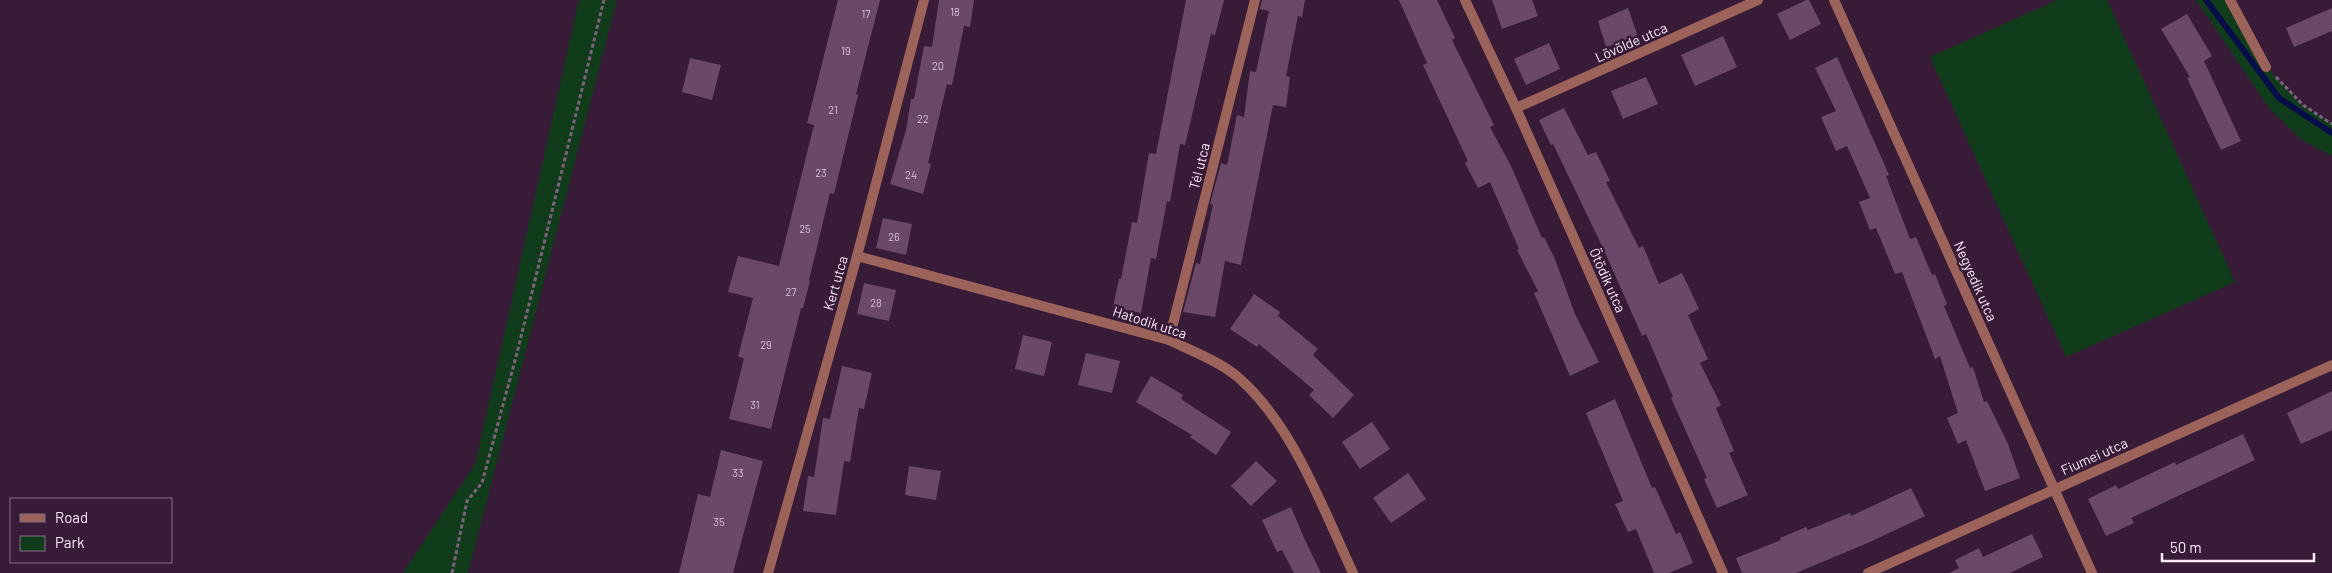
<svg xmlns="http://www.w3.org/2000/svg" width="2332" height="573" font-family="Barlow,sans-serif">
  <rect width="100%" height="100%" fill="#381b37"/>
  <g fill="#103c1b">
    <path d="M579,0H617L468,573H403L475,464Z"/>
    <path d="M2057,0H2107L2235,282L2066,357L1930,57Z"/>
    <path d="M2196,0H2226L2266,67L2303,105L2332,124V156L2302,140L2269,108Z"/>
  </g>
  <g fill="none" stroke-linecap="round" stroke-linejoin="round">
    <path stroke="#070e49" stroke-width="6" d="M2206,0L2279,98L2332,133"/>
  </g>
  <g fill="#694967">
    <path d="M838,0H880L856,94L858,95L834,194L830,193L809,280L810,281L803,308H801L771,429L729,419L744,358L738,357L753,298L728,292L738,256L779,266L814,125L807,123Z"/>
    <path d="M939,0H974L970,27L964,26L952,85L947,84L928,163L931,164L923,194L890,184L906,130L911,99H914L924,46L932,47Z"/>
    <path d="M1186,0H1224L1215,35L1211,34L1185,145L1180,144L1170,202L1167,201L1156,259L1151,258L1141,313L1113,307L1119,279H1121L1132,222L1137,223L1149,153L1156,154Z"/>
    <path d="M1262,0H1305L1302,17L1298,16L1286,76L1290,77L1286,107L1273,105L1241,265L1225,261L1215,317L1183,312L1196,263L1200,264L1213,205L1210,204L1221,163L1227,165L1237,115L1244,117L1250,71L1256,72L1269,11L1260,9Z"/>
    <path d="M1399,0H1437L1455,38L1452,40L1494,125L1490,127L1511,166L1542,238L1544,237L1555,259L1575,314L1599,362L1570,376L1534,293L1538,291L1517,250L1519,249L1490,182L1478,188L1465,163L1468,161L1423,65L1427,63Z"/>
    <path d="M1492,0H1532L1538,16L1502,29Z"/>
    <path d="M1806,0H1809L1821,24L1790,40L1777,14Z"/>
    <path d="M1628,8L1638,37L1606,47L1598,21Z"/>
    <path d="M2332,8V31L2294,47L2286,28Z"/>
    <path d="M2187,14L2212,56L2204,61L2241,141L2221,150L2187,78L2190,77L2161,29Z"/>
    <path d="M1723,36L1737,67L1695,86L1681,55Z"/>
    <path d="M1549,43L1560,69L1526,85L1514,59Z"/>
    <path d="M1837,57L1889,175L1886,176L1910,239L1916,237L1932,275L1935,274L1947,304L1944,306L1970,368L1973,367L1984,402L1987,401L2008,444L2020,478L1985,491L1966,440L1958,444L1947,418L1958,413L1940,356L1935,359L1902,272L1895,274L1876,228L1870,230L1859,202L1870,198L1847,146L1836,151L1821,117L1836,111L1815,68Z"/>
    <path d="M690,58L721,65L712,100L682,92Z"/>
    <path d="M1646,77L1658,104L1623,119L1611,91Z"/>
    <path d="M1564,108L1588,155L1596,152L1610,181L1606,182L1639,248L1643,246L1659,284L1682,273L1699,309L1688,315L1708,359L1700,363L1721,405L1716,408L1734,451L1729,453L1748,495L1717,508L1704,479L1707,478L1671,398L1673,397L1646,334L1642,336L1603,248L1553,144L1551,145L1539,120Z"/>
    <path d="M883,218L912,224L906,255L876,248Z"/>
    <path d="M864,283L896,290L889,321L857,314Z"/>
    <path d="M1254,294L1280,312L1278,316L1318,349L1313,355L1354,395L1333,418L1309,395L1314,390L1259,344L1257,347L1230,329Z"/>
    <path d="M1023,335L1052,342L1044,376L1015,369Z"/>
    <path d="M1086,353L1120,361L1112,393L1078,385Z"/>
    <path d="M842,366L872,373L864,409L859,408L850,462L844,461L836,515L803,511L808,476L814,477L823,418L830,419Z"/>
    <path d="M1151,376L1183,395L1181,399L1231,432L1216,455L1190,437L1192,435L1136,402Z"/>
    <path d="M2332,391V430L2301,444L2287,413Z"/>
    <path d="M1615,399L1652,488L1655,487L1676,534L1680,532L1693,563L1669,573H1654L1636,529L1628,532L1615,504L1623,501L1586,413Z"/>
    <path d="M1372,422L1390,449L1360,469L1342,442Z"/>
    <path d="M2243,434L2255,460L2131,518L2134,523L2106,536L2088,499L2116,485L2118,489L2175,462L2176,465Z"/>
    <path d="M721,450L763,461L733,573H679L698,494L710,497Z"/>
    <path d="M1256,461L1277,481L1251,506L1231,486Z"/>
    <path d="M909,466L941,471L936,500L905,495Z"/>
    <path d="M1408,473L1426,499L1391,523L1373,498Z"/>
    <path d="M1911,488L1925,516L1870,542L1796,573H1742L1736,558L1781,540L1780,538L1806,527L1808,530L1850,513L1851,516Z"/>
    <path d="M1291,507L1305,540L1321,573H1294L1282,550L1277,552L1262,520Z"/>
    <path d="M2032,534L2043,557L2010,573H1949L1959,568L1955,560L1979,548L1983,557Z"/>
  </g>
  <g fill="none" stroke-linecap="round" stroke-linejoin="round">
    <g stroke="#7c627b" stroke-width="3" stroke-dasharray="4 2.5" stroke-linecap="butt">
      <path d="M2276,77L2303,105L2332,124"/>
      <path d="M452,573L467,501L482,483L517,353L604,0"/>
    </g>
    <g stroke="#9c635b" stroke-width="10">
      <path d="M1465,0L1516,108L1723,573"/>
      <path d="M1834,0L2092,573"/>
      <path d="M2230,0L2266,67"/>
      <path d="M1516,108L1758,0"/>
      <path d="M857,256L1169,340C1192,351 1219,361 1239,378C1294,427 1322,507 1353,573"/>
      <path d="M1169,340L1255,0"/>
      <path d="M768,573L857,256L924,0"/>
      <path d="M1868,573L2332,365"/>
    </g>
  </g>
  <g text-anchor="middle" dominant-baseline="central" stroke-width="5" stroke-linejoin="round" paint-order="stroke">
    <g font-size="11" fill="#d9c2d7">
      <text x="955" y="11">18</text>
      <text x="866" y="13">17</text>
      <text x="846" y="50">19</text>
      <text x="938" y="65">20</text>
      <text x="833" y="109">21</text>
      <text x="923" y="118">22</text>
      <text x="821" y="172">23</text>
      <text x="911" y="174">24</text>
      <text x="805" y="228">25</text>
      <text x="894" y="236">26</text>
      <text x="791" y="291">27</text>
      <text x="876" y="302">28</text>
      <text x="766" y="344">29</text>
      <text x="755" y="404">31</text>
      <text x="738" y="472">33</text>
      <text x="719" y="521">35</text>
    </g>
    <g font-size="14" fill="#feeafc" stroke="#381b37">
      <text transform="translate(1631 42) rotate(-24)">Lövölde utca</text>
      <text transform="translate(1199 166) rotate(-76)">Tél utca</text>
      <text transform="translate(1608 280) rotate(66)">Ötödik utca</text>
      <text transform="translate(1976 281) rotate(66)">Negyedik utca</text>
      <text transform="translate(835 283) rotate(-74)">Kert utca</text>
      <text transform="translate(1150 322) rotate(18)">Hatodik utca</text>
      <text transform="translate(2094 456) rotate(-24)">Fiumei utca</text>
    </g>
  </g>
  <rect x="10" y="498" width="162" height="65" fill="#381b37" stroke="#876e86"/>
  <rect x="20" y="514" width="25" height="8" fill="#9c635b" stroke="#876e86"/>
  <text x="55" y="523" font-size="15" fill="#feeafc">Road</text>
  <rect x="20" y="536" width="25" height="15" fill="#103c1b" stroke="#876e86"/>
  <text x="55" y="548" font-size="15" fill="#feeafc">Park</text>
  <path d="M2162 553v8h152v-8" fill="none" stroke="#feeafc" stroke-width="2.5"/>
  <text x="2170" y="553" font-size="15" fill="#feeafc" stroke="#381b37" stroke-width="4" paint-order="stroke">50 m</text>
</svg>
